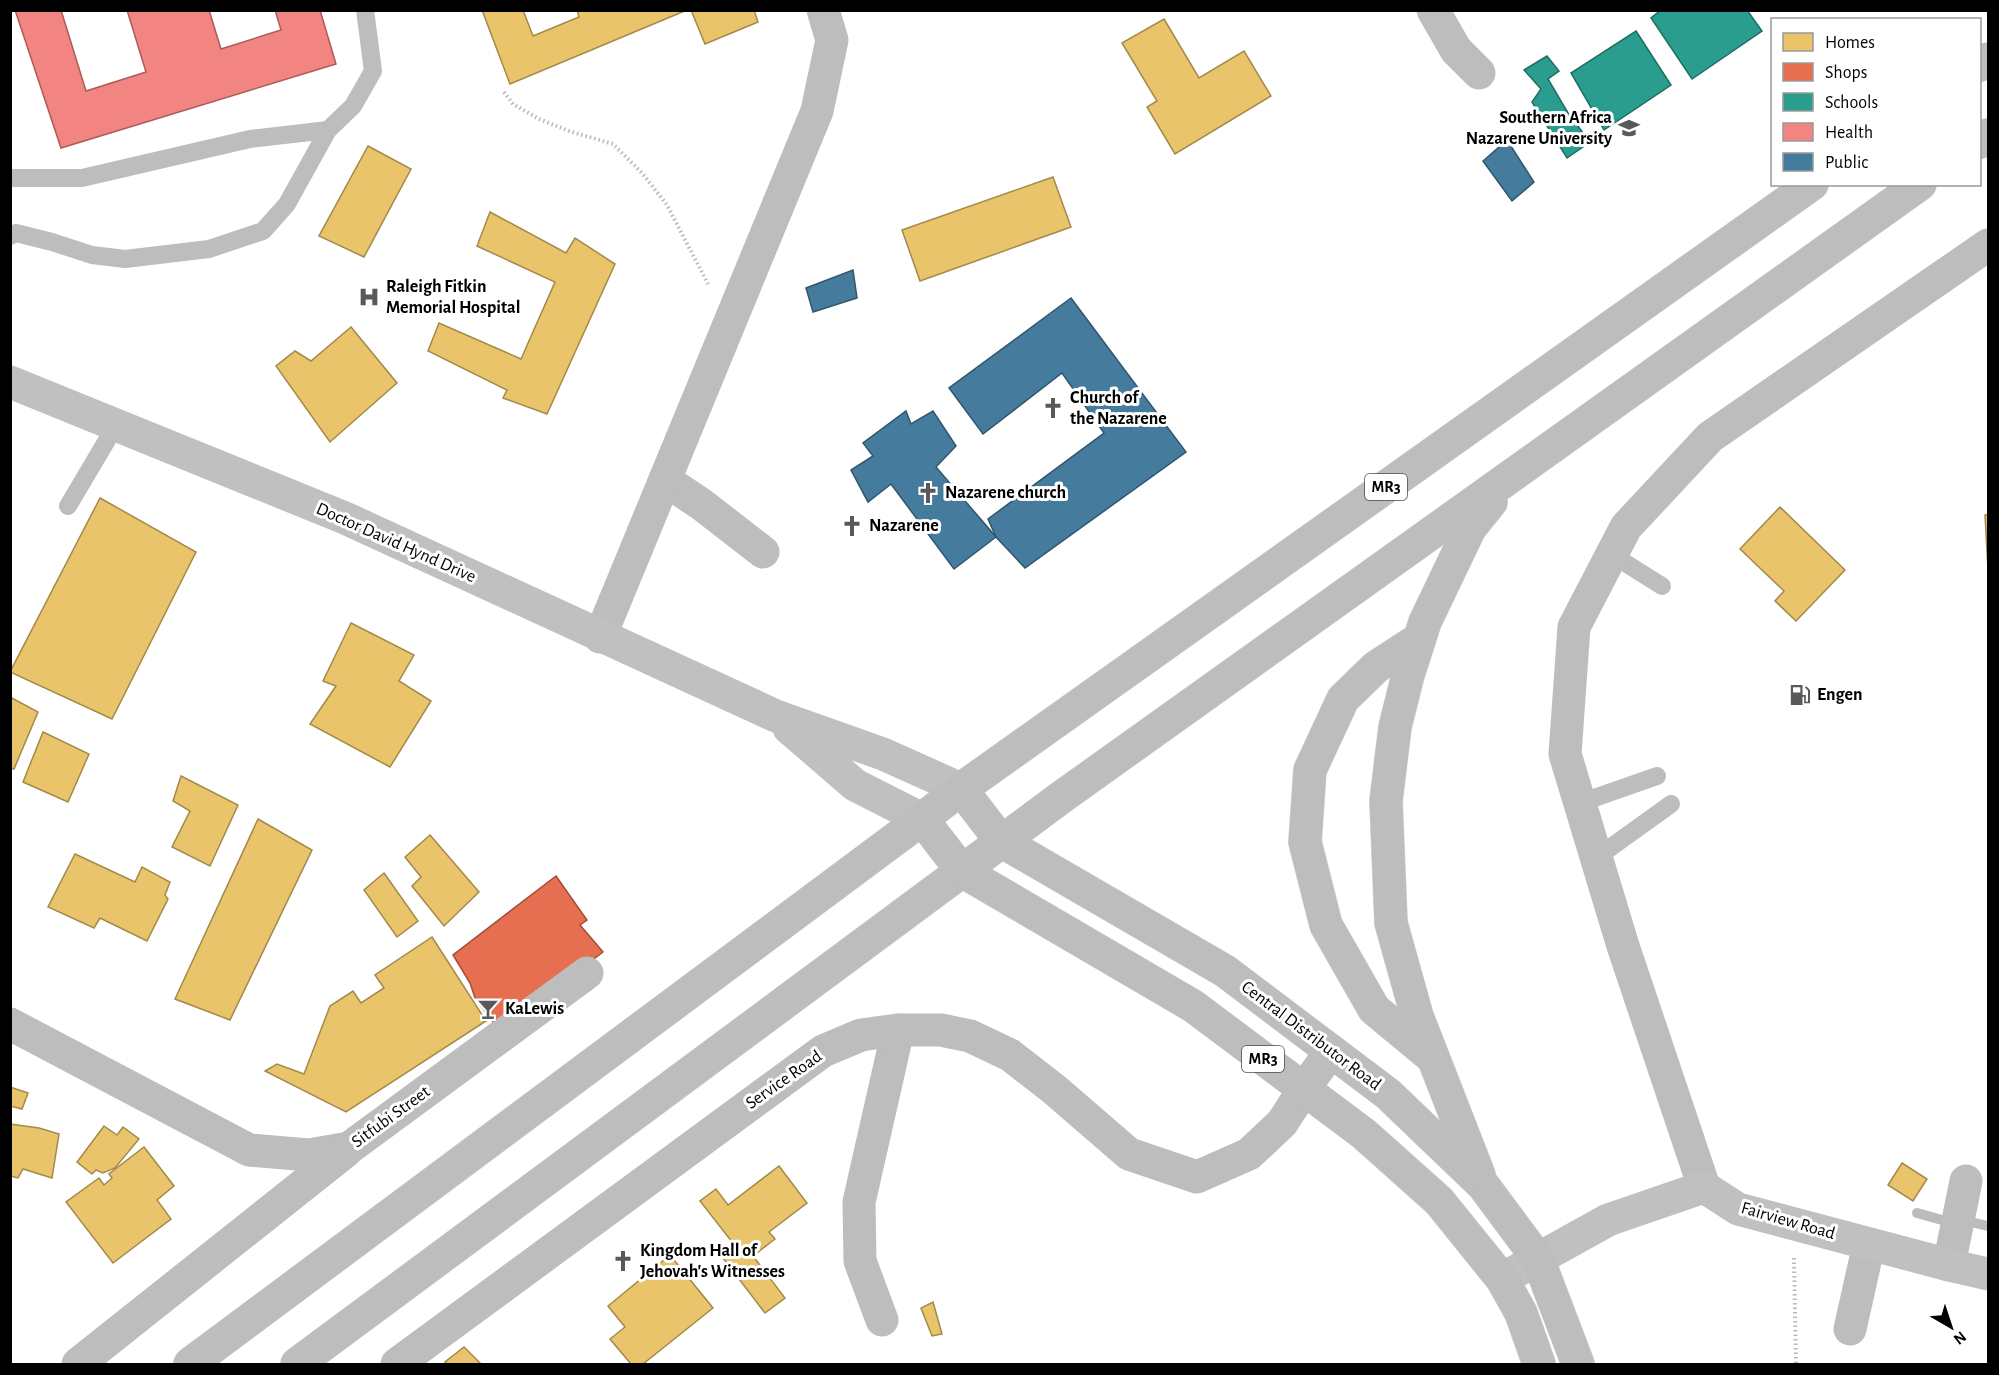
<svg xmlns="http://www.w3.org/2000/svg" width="1999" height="1375" font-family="'Alegreya Sans',sans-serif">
  <rect width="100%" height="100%" fill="#fff"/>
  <g fill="#e9c46a" stroke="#a3894a" stroke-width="1.5">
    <path d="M482,10H523L533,36L579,17L577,10H687L510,84Z"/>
    <path d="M691,10H754L758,22L705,44Z"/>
    <path d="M1164,19L1199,78L1244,51L1271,96L1175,154L1147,107L1157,101L1122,43Z"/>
    <path d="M368,146L411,169L364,257L319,236Z"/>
    <path d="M1053,177L1071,227L920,281L902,230Z"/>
    <path d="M490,212L566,253L575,238L615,264L547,414L503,398L507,390L428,351L439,323L521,359L555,282L477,246Z"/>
    <path d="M351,327L397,383L330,442L276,366L295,351L311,361Z"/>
    <path d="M100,498L196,552L112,719L10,672Z"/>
    <path d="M1780,507L1845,570L1796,621L1775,601L1784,591L1740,549Z"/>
    <path d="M1988,514V570L1985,515Z"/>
    <path d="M351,623L414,655L399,681L431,701L390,767L310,724L336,686L323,681Z"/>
    <path d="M10,697L38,712L14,769L10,768Z"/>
    <path d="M43,732L89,754L68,802L23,782Z"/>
    <path d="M181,776L238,805L210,866L172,847L190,811L173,801Z"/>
    <path d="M258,819L312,850L230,1020L175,999Z"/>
    <path d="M430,835L479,892L444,926L412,886L421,877L405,857Z"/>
    <path d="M75,854L135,882L142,867L170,882L165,895L168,899L147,941L100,918L94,928L48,907Z"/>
    <path d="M384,873L418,921L397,937L364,890Z"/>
    <path d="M432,937L486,1021L346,1112L265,1071L277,1064L304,1074L330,1006L353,991L361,1003L384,988L375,975Z"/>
    <path d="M10,1087L28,1093L22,1109L10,1106Z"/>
    <path d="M10,1124L39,1128L59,1134L52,1178L23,1169L18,1178L10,1176Z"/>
    <path d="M104,1126L117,1135L123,1127L139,1139L115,1168L103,1173L96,1170L92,1174L77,1162Z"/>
    <path d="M144,1147L174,1186L157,1200L171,1219L113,1263L66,1202L99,1178L104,1185L112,1178L109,1174Z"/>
    <path d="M1902,1163L1927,1179L1913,1201L1888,1185Z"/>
    <path d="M779,1166L807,1203L769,1232L775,1239L753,1256L785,1298L765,1313L723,1258L736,1247L700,1201L716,1189L728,1205Z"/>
    <path d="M670,1255L713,1308L643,1364H631L610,1339L625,1327L608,1306Z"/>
    <path d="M933,1302L942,1334L932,1336L921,1308Z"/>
    <path d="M464,1347L480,1363L479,1364H448L445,1362Z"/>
  </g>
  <path fill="#e76f51" stroke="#a24e39" stroke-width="1.5" d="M556,876L587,920L580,925L603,952L500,1031L475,998L470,983L453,955Z"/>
  <g fill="#2a9d8f" stroke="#1d6e64" stroke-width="1.5">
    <path d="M1661,10H1747L1762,31L1692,79L1651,18Z"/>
    <path d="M1636,31L1671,85L1604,130L1571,73Z"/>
    <path d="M1547,56L1559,71L1548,79L1568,113L1590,142L1567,158L1532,102L1541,89L1524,70Z"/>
  </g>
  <path fill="#f28482" stroke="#a95c5b" stroke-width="1.5" d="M15,10H61L86,91L146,72L127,10H209L221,49L281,30L275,10H320L336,64L61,148Z"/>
  <g fill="#457b9d" stroke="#30566e" stroke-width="1.5">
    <path d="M1507,140L1534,182L1512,201L1483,161Z"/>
    <path d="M853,270L857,298L813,312L806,288Z"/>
    <path d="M1071,298L1186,452L1025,568L996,537L988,519L1104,433L1062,373L983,434L949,388Z"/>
    <path d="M906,411L911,424L933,411L956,446L936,467L996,537L954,569L891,484L868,502L851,470L873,456L863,443Z"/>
  </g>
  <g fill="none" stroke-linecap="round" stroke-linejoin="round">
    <g stroke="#bbb" stroke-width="10">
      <path d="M1917,1213L1942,1220"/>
      <path d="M1975,1223L1988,1226"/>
    </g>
    <defs>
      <g id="primary">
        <path d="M190,1364L922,819"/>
        <path d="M297,1364L962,871"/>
      </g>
      <g id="highway">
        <path d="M1980,65L1988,59"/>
        <path d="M1980,142L1988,135"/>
        <path d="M1419,639L1376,667L1343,699L1310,770L1305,842L1326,925L1374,1009L1432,1057"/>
        <path d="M961,789L1001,841L1225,971L1388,1094L1483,1185L1538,1259L1578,1364"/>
        <path d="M962,871L1063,796L1920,184"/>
        <path d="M1479,1175L1417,1016L1391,923L1386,801L1395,727L1408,675L1425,622L1470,528L1491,502"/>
        <path d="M1539,1364L1521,1313L1502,1279L1439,1201L1364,1134L1193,1006L962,871L922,819L961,789L1812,184"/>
      </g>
    </defs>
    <use href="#primary" stroke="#dbdbdb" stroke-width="34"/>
    <use href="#highway" stroke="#dbdbdb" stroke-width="34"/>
    <g stroke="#b8b8b8" stroke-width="4" stroke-dasharray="1.5 3" stroke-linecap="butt">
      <path d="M504,92L513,104L539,119L569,131L613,144L642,173L667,205L709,286"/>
      <path d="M1794,1258L1796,1364"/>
    </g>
    <g stroke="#bdbdbd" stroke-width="18">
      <path d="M10,178H82L250,139L328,130"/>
      <path d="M10,236L16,233L52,242L92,255L125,259L209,249L263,231L287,204L328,130L353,106L373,71L365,10"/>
      <path d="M68,506L116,425"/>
      <path d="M1611,554L1662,586"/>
      <path d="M1580,803L1657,776"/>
      <path d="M1596,858L1671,804"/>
    </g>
    <g stroke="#bdbdbd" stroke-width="33">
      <path d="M1433,10L1456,50L1479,73"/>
      <path d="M665,480L701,504L763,552"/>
      <path d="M600,637L817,111L832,40L823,10"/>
      <path d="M10,1024L249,1150L309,1155L349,1148L587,973"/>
      <path d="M1704,1187L1623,946L1565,754L1574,627L1626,527L1710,437L1988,245"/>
      <path d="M1949,1265L1966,1181"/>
      <path d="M882,1320L860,1261L859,1202L898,1030"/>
      <path d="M1850,1329L1869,1244"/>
      <path d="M78,1364L346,1151"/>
      <path d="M397,1364L823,1051L861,1035L898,1030H941L970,1036L1010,1055L1055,1090L1129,1154L1197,1177L1249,1154L1282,1123L1304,1089L1331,1051"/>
    </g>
    <g stroke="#c0c0c0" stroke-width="33">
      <path d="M10,382L345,518L776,716L883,754L961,789"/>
      <path d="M789,728L855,785L922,819"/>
      <path d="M1502,1279L1608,1220L1704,1187L1738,1209L1949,1265L1988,1274"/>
    </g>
    <use href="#primary" stroke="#bdbdbd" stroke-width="33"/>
    <use href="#highway" stroke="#bdbdbd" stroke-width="33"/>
  </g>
  <defs>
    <symbol id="school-bare" viewBox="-9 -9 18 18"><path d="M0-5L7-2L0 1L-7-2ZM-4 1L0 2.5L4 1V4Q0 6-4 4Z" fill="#595959" stroke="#fff" stroke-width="2.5" paint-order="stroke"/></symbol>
    <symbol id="hospital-bare" viewBox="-9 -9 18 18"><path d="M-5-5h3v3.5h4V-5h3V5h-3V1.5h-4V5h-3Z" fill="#595959" stroke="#fff" stroke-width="2.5" paint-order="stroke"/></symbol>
    <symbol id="church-bare" viewBox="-9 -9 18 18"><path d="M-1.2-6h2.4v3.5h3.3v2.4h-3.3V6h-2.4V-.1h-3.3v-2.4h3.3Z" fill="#595959" stroke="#fff" stroke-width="2.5" paint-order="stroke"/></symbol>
    <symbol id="fuel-bare" viewBox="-9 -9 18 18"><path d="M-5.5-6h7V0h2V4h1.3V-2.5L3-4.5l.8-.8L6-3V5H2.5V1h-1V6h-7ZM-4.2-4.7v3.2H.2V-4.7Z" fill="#595959" stroke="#fff" stroke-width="2.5" paint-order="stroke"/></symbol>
    <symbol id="bar-bare" viewBox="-9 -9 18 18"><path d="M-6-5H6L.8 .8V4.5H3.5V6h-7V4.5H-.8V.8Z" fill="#595959" stroke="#fff" stroke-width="2.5" paint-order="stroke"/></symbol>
  </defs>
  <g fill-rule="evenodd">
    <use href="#school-bare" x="1614" y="113" width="30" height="30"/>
    <use href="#hospital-bare" x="354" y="282" width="30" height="30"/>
    <use href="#church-bare" x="1038" y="393" width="30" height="30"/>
    <use href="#church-bare" x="913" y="478" width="30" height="30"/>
    <use href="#church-bare" x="837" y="511" width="30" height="30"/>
    <use href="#fuel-bare" x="1785" y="680" width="30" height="30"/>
    <use href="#bar-bare" x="473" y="994" width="30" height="30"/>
    <use href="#church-bare" x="608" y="1246" width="30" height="30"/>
  </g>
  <g text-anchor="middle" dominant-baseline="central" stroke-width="6" stroke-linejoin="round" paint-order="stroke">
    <g fill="#fff" stroke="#4c4c4c" stroke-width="1.5">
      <rect x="1365" y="474" width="42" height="26" rx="4.5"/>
      <rect x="1242" y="1046" width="42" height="26" rx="4.5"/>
    </g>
    <g font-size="16" font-weight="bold" fill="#000">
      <text x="1386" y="487">MR3</text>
      <text x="1263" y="1059">MR3</text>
    </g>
    <g font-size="18" font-weight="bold" fill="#000" stroke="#fff" text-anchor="start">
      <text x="1612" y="118" text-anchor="end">Southern Africa<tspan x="1612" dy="21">Nazarene University</tspan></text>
      <text x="386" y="287">Raleigh Fitkin<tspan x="386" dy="21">Memorial Hospital</tspan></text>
      <text x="1070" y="398">Church of<tspan x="1070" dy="21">the Nazarene</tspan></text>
      <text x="945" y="493">Nazarene church</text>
      <text x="869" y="526">Nazarene</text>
      <text x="1817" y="695">Engen</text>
      <text x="505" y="1009">KaLewis</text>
      <text x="640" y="1251">Kingdom Hall of<tspan x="640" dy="21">Jehovah's Witnesses</tspan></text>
    </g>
    <g font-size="18" fill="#000" stroke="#fff">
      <text transform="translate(396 543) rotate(24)">Doctor David Hynd Drive</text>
      <text transform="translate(1311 1036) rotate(37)">Central Distributor Road</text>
      <text transform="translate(784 1080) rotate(-35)">Service Road</text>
      <text transform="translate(391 1117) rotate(-36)">Sitfubi Street</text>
      <text transform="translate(1788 1221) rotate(16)">Fairview Road</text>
    </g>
  </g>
  <rect width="1999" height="1375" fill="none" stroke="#000000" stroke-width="24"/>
  <rect x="1771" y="18" width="210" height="168" fill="#ffffff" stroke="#999999" stroke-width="1.5"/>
  <rect x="1783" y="33" width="30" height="18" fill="#e9c46a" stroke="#999999" stroke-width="1.5"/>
  <text x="1825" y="48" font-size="18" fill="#000000">Homes</text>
  <rect x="1783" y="63" width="30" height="18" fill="#e76f51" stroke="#999999" stroke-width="1.5"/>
  <text x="1825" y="78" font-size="18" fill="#000000">Shops</text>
  <rect x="1783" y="93" width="30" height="18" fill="#2a9d8f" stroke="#999999" stroke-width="1.5"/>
  <text x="1825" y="108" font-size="18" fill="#000000">Schools</text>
  <rect x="1783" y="123" width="30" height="18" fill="#f28482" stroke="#999999" stroke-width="1.5"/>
  <text x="1825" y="138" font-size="18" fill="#000000">Health</text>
  <rect x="1783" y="153" width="30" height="18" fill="#457b9d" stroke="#999999" stroke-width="1.5"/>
  <text x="1825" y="168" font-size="18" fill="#000000">Public</text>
  <g transform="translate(1951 1327) rotate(141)" stroke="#ffffff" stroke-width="4.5" paint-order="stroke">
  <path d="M0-4.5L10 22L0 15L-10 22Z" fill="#000000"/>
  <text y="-9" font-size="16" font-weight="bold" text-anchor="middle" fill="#000000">N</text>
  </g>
</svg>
